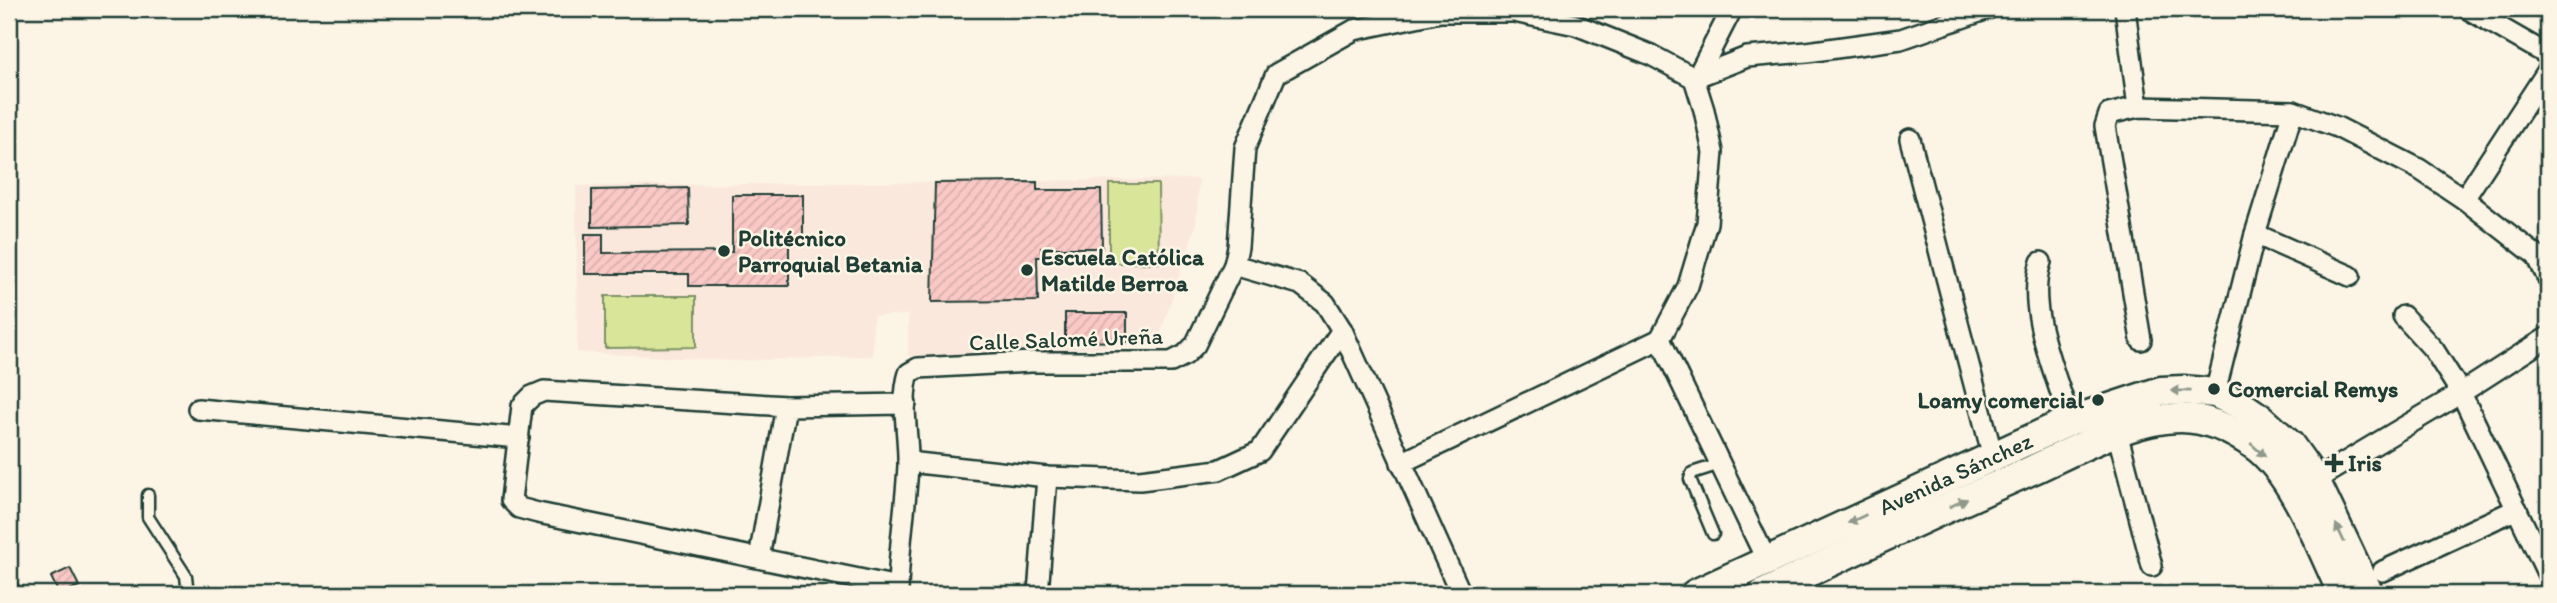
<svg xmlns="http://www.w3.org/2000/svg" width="2557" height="603" font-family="Itim,sans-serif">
  <defs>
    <pattern id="building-hatch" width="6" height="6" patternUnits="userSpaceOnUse" patternTransform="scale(1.75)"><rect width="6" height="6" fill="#fac9c6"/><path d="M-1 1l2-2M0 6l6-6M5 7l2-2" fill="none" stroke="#d6aeab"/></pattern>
  </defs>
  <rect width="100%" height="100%" fill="#fcf5e5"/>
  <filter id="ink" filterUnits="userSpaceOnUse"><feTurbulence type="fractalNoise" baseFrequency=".0143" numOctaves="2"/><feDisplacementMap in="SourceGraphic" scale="14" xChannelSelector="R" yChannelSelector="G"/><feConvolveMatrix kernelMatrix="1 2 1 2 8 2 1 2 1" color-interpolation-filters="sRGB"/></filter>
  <g filter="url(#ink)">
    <path fill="#fbe8dc" d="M1199,179L1196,225L1157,344L1021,353L908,356V315L873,316V356L734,361L577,352L576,186Z"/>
    <g fill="#d9e699" stroke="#7c9266" stroke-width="2">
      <path d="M1109,184H1158L1159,263H1109Z"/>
      <path d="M605,296H696V347L605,348Z"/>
    </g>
    <g fill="url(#building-hatch)" stroke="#1f3d34" stroke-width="2">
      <path d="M1037,182V190H1101L1102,248H1041L1042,257H1037L1038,301L932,302L935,183Z"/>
      <path d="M688,188L689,225L592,227V190Z"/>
      <path d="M732,195H803V244H789V286H689V274H585V234H603V253L732,252Z"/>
      <path d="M1065,313H1127V342L1065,341Z"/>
      <path d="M70,568L79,586L59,594L51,577Z"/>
    </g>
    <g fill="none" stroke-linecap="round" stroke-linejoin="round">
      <defs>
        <g id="lane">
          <path d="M148,495V517L186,576L188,594"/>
          <path d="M1713,534L1690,479L1692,473L1720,464"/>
        </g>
        <g id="street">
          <path d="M2125,9L2138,107"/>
          <path d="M2468,9L2548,55"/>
          <path d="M1697,77L1732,9"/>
          <path d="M1694,78L1747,57L1807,52L1901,39L1988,9"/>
          <path d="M1910,139L1993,457"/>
          <path d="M2464,199L2548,70"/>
          <path d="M2255,234L2350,276"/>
          <path d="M2041,262C2025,309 2056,374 2070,421"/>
          <path d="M1234,265L1300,284L1325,303L1342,330L1461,594"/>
          <path d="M2403,316L2434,350L2461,393L2548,575"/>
          <path d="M1660,339L1767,561"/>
          <path d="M2141,340L2105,126L2109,114L2138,107L2293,111L2337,127L2419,169L2464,199L2537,256L2548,279"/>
          <path d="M2215,393L2255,234L2293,111"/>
          <path d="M786,406L544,391L532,396L522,406L511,500L519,508L538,513L898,587"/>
          <path d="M198,409L519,438"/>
          <path d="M2117,432L2152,566"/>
          <path d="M908,462L1047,477L1140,480L1219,470L1260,451L1342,330"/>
          <path d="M1401,463L1660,339"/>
          <path d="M2305,488L2315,480L2461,393L2548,337"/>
          <path d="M759,558L786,406L906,404"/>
          <path d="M2383,571L2517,509"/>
          <path d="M9,591L11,594"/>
          <path d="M898,594C898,551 906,508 908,465C909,435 900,402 909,373L918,368L1031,362H1171L1185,355L1195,345L1234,265L1238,247L1245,148L1276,74L1354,30L1440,12H1514L1576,25L1651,55L1694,78L1704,110L1713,152L1707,223L1688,286L1660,339"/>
          <path d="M1038,594L1047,477"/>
        </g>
        <g id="secondary">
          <path id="s1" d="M1695,594L2070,421L2161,391L2183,390L2215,393L2241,405L2260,418L2290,445L2315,480L2369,594"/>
          <path d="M1763,594C1852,551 1941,510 2032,470C2076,450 2132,418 2181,418C2207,418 2234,431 2254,445C2294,473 2322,551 2343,594"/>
        </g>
      </defs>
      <use href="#lane" stroke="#1f3d34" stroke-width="15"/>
      <use href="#street" stroke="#1f3d34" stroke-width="24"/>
      <use href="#secondary" stroke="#1f3d34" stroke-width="33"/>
      <use href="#lane" stroke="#fcf5e5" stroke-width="10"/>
      <use href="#street" stroke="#fcf5e5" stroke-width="19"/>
      <use href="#secondary" stroke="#fcf5e5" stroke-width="28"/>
    </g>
    <defs><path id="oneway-solid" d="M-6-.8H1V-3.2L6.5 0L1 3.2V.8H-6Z" transform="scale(1.75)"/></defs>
    <g fill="#8e998c">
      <use href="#oneway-solid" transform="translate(2181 391) rotate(-179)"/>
      <use href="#oneway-solid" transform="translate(2258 450) rotate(42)"/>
      <use href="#oneway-solid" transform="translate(1958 503) rotate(-24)"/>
      <use href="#oneway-solid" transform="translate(1857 519) rotate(155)"/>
      <use href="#oneway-solid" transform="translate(2340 533) rotate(-115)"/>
    </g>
  </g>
  <g fill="#1f3d34" stroke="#fcf5e5" stroke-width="2.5">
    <circle cx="724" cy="251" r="7"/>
    <circle cx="1027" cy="270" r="7"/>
    <circle cx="2214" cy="389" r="7"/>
    <circle cx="2098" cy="400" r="7"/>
    <path d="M2330.5 452.5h7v7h7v7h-7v7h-7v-7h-7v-7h7z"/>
  </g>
  <g text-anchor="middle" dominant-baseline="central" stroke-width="5" stroke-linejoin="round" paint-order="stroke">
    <g font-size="23" font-weight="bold" fill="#1f3d34" stroke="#fcf5e5" text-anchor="start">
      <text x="738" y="238">Politécnico<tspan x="738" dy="26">Parroquial Betania</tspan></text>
      <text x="1041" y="257">Escuela Católica<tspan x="1041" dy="26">Matilde Berroa</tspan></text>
      <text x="2228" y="389">Comercial Remys</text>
      <text x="2084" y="400" text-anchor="end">Loamy comercial</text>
      <text x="2348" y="463">Iris</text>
    </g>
    <g font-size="23" fill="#1f3d34" stroke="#fcf5e5">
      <text transform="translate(1066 339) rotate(-2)">Calle Salomé Ureña</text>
      <text stroke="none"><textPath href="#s1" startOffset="287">Avenida Sánchez</textPath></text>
    </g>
  </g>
  <rect width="2557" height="603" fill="none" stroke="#fcf5e5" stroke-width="35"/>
  <rect x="18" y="18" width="2522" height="568" fill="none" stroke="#1f3d34" stroke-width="2.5" filter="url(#ink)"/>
</svg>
